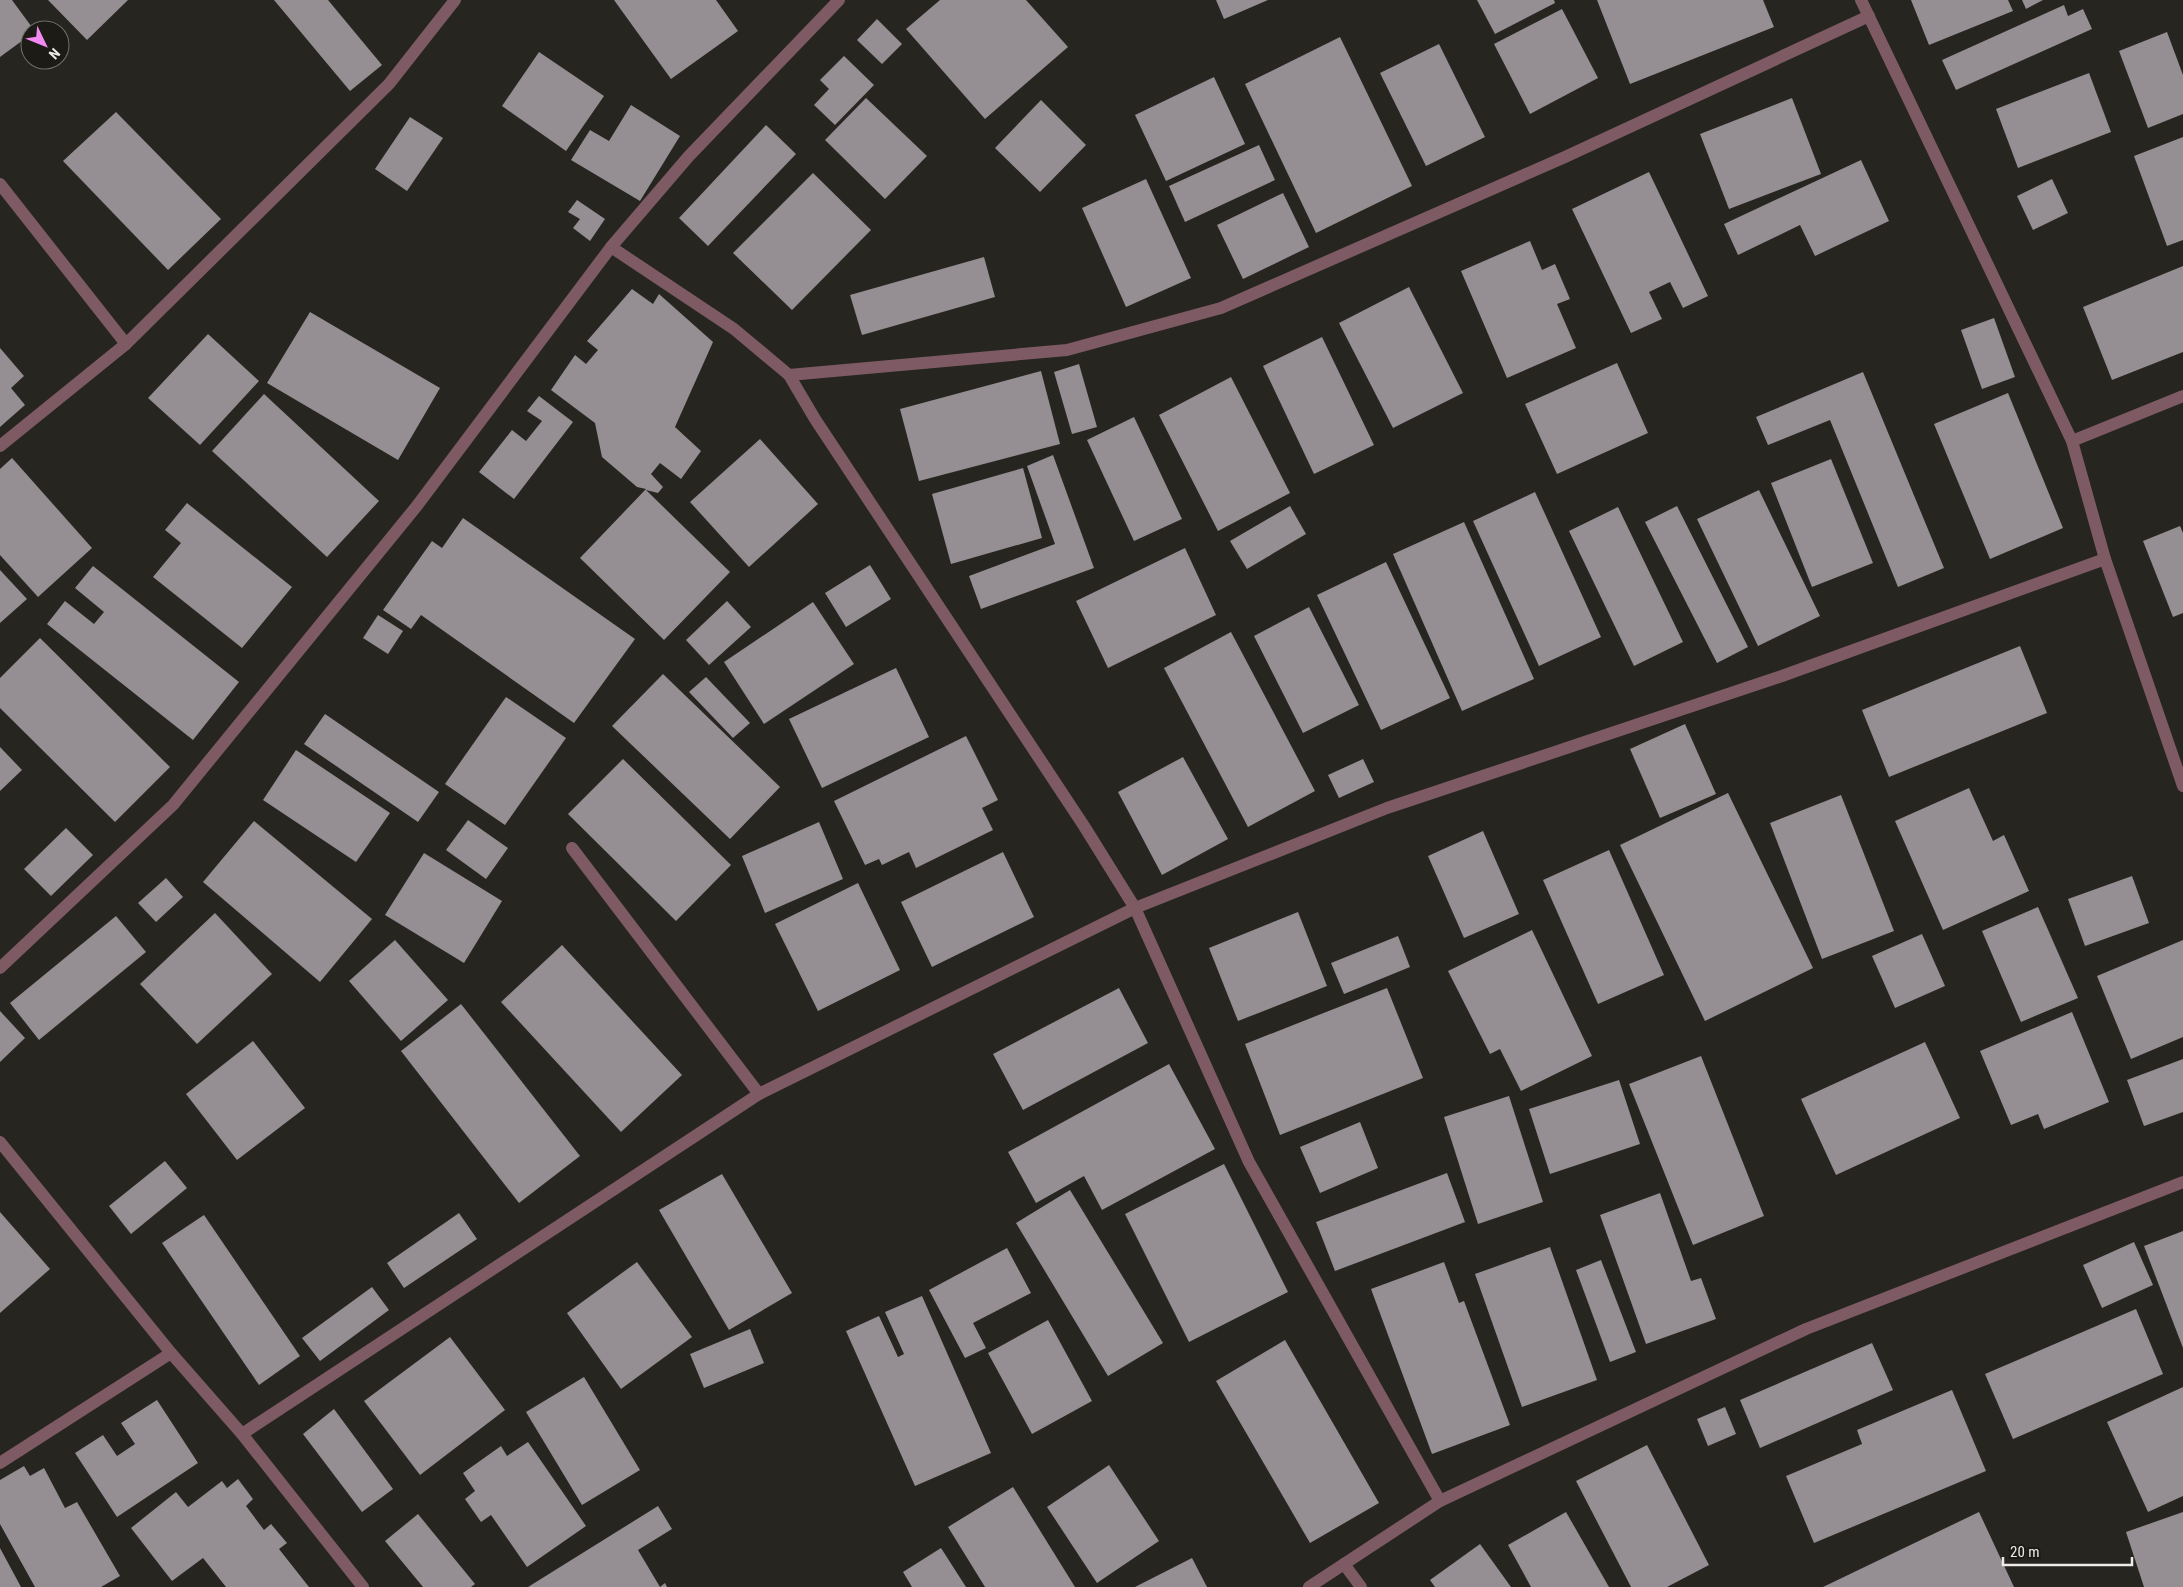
<svg xmlns="http://www.w3.org/2000/svg" width="2183" height="1587" font-family="'Roboto Condensed',sans-serif">
  <rect width="100%" height="100%" fill="#262520"/>
  <g fill="#958e92">
    <path d="M0,0H12L34,30H30V35L0,57Z"/>
    <path d="M48,0H128L87,40Z"/>
    <path d="M274,0H328L382,65L350,91Z"/>
    <path d="M614,0H716L738,31L671,79Z"/>
    <path d="M940,0H1026L1068,47L985,119L906,29Z"/>
    <path d="M1216,0H1268L1224,19Z"/>
    <path d="M1477,0H1554L1555,3L1495,34Z"/>
    <path d="M1597,0H1763L1774,27L1630,84Z"/>
    <path d="M1911,0H2008L2013,11L1929,45Z"/>
    <path d="M2022,0H2043L2026,9Z"/>
    <path d="M2064,5L2068,16L2083,9L2092,29L1956,90L1942,60Z"/>
    <path d="M1562,9L1598,78L1530,114L1494,44Z"/>
    <path d="M877,19L902,44L882,64L857,40Z"/>
    <path d="M2167,32L2183,75V114L2148,128L2119,51Z"/>
    <path d="M1340,37L1412,186L1316,233L1245,84Z"/>
    <path d="M1439,44L1485,137L1426,166L1380,73Z"/>
    <path d="M539,52L604,96L566,151L502,106Z"/>
    <path d="M844,56L874,85L835,125L814,105L829,89L820,80Z"/>
    <path d="M2089,73L2111,132L2018,168L1996,109Z"/>
    <path d="M1214,77L1245,144L1166,181L1135,115Z"/>
    <path d="M866,98L927,156L885,199L825,140Z"/>
    <path d="M1792,98L1821,174L1729,209L1700,134Z"/>
    <path d="M1041,100L1086,145L1040,192L995,148Z"/>
    <path d="M631,105L680,136L640,201L571,160L590,130L609,141Z"/>
    <path d="M116,112L221,219L168,270L63,161Z"/>
    <path d="M410,117L443,138L407,191L375,169Z"/>
    <path d="M766,125L796,154L708,246L679,218Z"/>
    <path d="M2183,137V240L2167,246L2134,156Z"/>
    <path d="M1259,145L1275,180L1185,222L1169,186Z"/>
    <path d="M1861,160L1889,221L1815,256L1800,225L1738,255L1724,224Z"/>
    <path d="M1649,172L1708,296L1683,308L1670,282L1649,292L1662,319L1631,333L1572,209Z"/>
    <path d="M813,173L871,230L792,310L733,253Z"/>
    <path d="M1146,179L1191,278L1126,307L1082,208Z"/>
    <path d="M2052,179L2068,213L2033,230L2017,196Z"/>
    <path d="M1283,193L1309,247L1243,279L1217,225Z"/>
    <path d="M577,200L605,219L590,241L573,228L580,219L568,212Z"/>
    <path d="M1530,241L1542,270L1555,264L1570,299L1557,304L1576,348L1507,378L1461,271Z"/>
    <path d="M984,257L995,297L862,335L850,295Z"/>
    <path d="M2183,266V352L2112,380L2083,307Z"/>
    <path d="M1409,287L1463,393L1393,428L1339,323Z"/>
    <path d="M632,289L653,304L659,294L713,342L675,427L701,451L681,479L660,463L651,474L663,487L658,493L646,490L730,572L664,640L580,558L646,489L637,487L602,457L595,423L551,390L575,355L586,364L598,350L587,341Z"/>
    <path d="M310,312L440,388L398,460L267,383Z"/>
    <path d="M1994,318L2015,377L1982,389L1961,330Z"/>
    <path d="M208,334L259,381L200,445L148,398Z"/>
    <path d="M1322,337L1374,445L1314,474L1263,366Z"/>
    <path d="M0,348L24,376L11,388L25,405L0,427Z"/>
    <path d="M1617,363L1648,433L1557,474L1525,404Z"/>
    <path d="M1079,364L1097,427L1072,434L1054,372Z"/>
    <path d="M1041,371L1060,444L919,481L900,409Z"/>
    <path d="M1863,372L1944,568L1898,587L1830,420L1768,445L1756,417Z"/>
    <path d="M1231,377L1290,493L1218,531L1159,415Z"/>
    <path d="M2008,393L2063,528L1990,559L1934,424Z"/>
    <path d="M264,394L379,501L327,557L212,451Z"/>
    <path d="M539,396L573,422L514,499L479,472L512,430L526,441L542,421L527,411Z"/>
    <path d="M1134,417L1182,519L1134,541L1087,440Z"/>
    <path d="M760,439L818,504L749,567L690,502Z"/>
    <path d="M1053,455L1094,568L981,609L969,576L1055,544L1027,466Z"/>
    <path d="M12,458L92,548L38,597L0,555V469Z"/>
    <path d="M1831,459L1873,563L1812,587L1771,483Z"/>
    <path d="M1023,468L1042,538L951,564L932,494Z"/>
    <path d="M1759,490L1820,616L1758,646L1697,519Z"/>
    <path d="M1535,492L1601,637L1539,666L1473,521Z"/>
    <path d="M187,503L292,587L242,648L153,577L181,543L165,530Z"/>
    <path d="M1290,506L1306,534L1247,569L1230,541Z"/>
    <path d="M1677,506L1748,647L1717,663L1645,522Z"/>
    <path d="M1618,507L1683,642L1634,666L1569,531Z"/>
    <path d="M463,518L635,639L574,723L421,615L411,629L383,610L432,541L442,548Z"/>
    <path d="M1464,522L1534,679L1462,711L1393,554Z"/>
    <path d="M2180,526L2183,533V613L2173,617L2143,541Z"/>
    <path d="M1185,548L1216,615L1108,668L1076,601Z"/>
    <path d="M1386,562L1450,698L1381,730L1317,595Z"/>
    <path d="M870,565L891,599L846,627L825,593Z"/>
    <path d="M93,566L239,682L193,740L47,624L65,601L94,624L104,612L75,588Z"/>
    <path d="M0,570L27,599L0,623Z"/>
    <path d="M727,601L751,627L709,665L686,640Z"/>
    <path d="M813,602L854,664L764,724L724,662Z"/>
    <path d="M1309,607L1359,705L1303,733L1254,636Z"/>
    <path d="M378,615L403,631L388,654L363,638Z"/>
    <path d="M1231,632L1315,791L1248,827L1164,668Z"/>
    <path d="M40,638L170,767L115,822L0,708V678Z"/>
    <path d="M2020,646L2047,713L1889,777L1862,710Z"/>
    <path d="M896,668L929,737L822,788L789,719Z"/>
    <path d="M663,674L780,787L730,839L612,726Z"/>
    <path d="M706,677L750,723L733,738L689,692Z"/>
    <path d="M506,697L566,738L505,825L445,784Z"/>
    <path d="M325,714L439,792L418,822L304,744Z"/>
    <path d="M1685,724L1716,794L1660,818L1630,749Z"/>
    <path d="M966,736L998,800L982,808L993,830L916,868L909,852L882,865L879,859L865,865L834,801Z"/>
    <path d="M0,747L22,770L0,791Z"/>
    <path d="M296,750L390,813L356,862L263,800Z"/>
    <path d="M1183,757L1228,839L1162,875L1118,792Z"/>
    <path d="M623,759L731,865L676,921L568,814Z"/>
    <path d="M1363,759L1374,782L1339,798L1328,775Z"/>
    <path d="M1969,788L1993,841L2004,835L2029,891L1943,930L1895,821Z"/>
    <path d="M1728,793L1813,968L1705,1021L1620,845Z"/>
    <path d="M1841,795L1894,931L1822,959L1770,823Z"/>
    <path d="M468,820L508,848L486,879L446,850Z"/>
    <path d="M254,821L372,919L320,982L203,882Z"/>
    <path d="M819,822L843,879L765,913L742,856Z"/>
    <path d="M66,828L93,855L51,896L24,869Z"/>
    <path d="M1483,831L1519,914L1464,938L1428,856Z"/>
    <path d="M1609,850L1664,975L1598,1004L1543,880Z"/>
    <path d="M1003,852L1034,917L932,967L901,902Z"/>
    <path d="M424,853L502,901L464,963L385,915Z"/>
    <path d="M2132,876L2149,923L2085,946L2068,899Z"/>
    <path d="M166,878L183,897L156,922L138,903Z"/>
    <path d="M858,883L900,970L818,1011L775,924Z"/>
    <path d="M2038,907L2078,998L2021,1022L1982,931Z"/>
    <path d="M1298,912L1327,986L1238,1021L1209,948Z"/>
    <path d="M215,913L272,974L197,1044L140,984Z"/>
    <path d="M116,916L146,952L39,1040L10,1003Z"/>
    <path d="M1532,930L1592,1056L1521,1091L1500,1049L1490,1054L1448,971Z"/>
    <path d="M1922,934L1945,986L1895,1008L1872,956Z"/>
    <path d="M1398,936L1410,967L1344,994L1331,963Z"/>
    <path d="M395,940L448,1000L401,1041L349,981Z"/>
    <path d="M2183,940V1037L2131,1059L2097,976Z"/>
    <path d="M562,945L682,1075L621,1132L501,1002Z"/>
    <path d="M1119,988L1148,1043L1023,1110L993,1054Z"/>
    <path d="M1387,988L1423,1078L1280,1135L1245,1044Z"/>
    <path d="M461,1004L580,1156L519,1203L401,1051Z"/>
    <path d="M0,1011L25,1038L0,1062Z"/>
    <path d="M2072,1012L2109,1102L2044,1129L2038,1114L2011,1125L1980,1051Z"/>
    <path d="M253,1041L305,1108L237,1160L186,1094Z"/>
    <path d="M1925,1042L1960,1118L1836,1175L1801,1099Z"/>
    <path d="M1701,1056L1764,1216L1693,1245L1629,1084Z"/>
    <path d="M2183,1059V1112L2144,1126L2127,1080Z"/>
    <path d="M1169,1064L1215,1149L1102,1210L1084,1176L1036,1203L1008,1152Z"/>
    <path d="M1619,1080L1640,1144L1550,1174L1529,1109Z"/>
    <path d="M1509,1096L1543,1202L1478,1224L1444,1117Z"/>
    <path d="M1360,1122L1378,1168L1320,1193L1300,1147Z"/>
    <path d="M165,1161L187,1188L131,1234L109,1206Z"/>
    <path d="M1224,1164L1288,1292L1189,1342L1125,1214Z"/>
    <path d="M1447,1173L1465,1222L1335,1271L1316,1222Z"/>
    <path d="M722,1174L792,1293L729,1330L659,1210Z"/>
    <path d="M1070,1190L1163,1343L1108,1376L1016,1223Z"/>
    <path d="M1660,1193L1691,1281L1701,1278L1716,1319L1646,1344L1600,1215Z"/>
    <path d="M0,1212L50,1269L0,1313Z"/>
    <path d="M459,1213L477,1239L404,1288L387,1263Z"/>
    <path d="M204,1215L300,1356L259,1385L162,1243Z"/>
    <path d="M2183,1231V1348L2144,1246Z"/>
    <path d="M2134,1242L2153,1285L2102,1308L2083,1265Z"/>
    <path d="M1550,1247L1597,1380L1522,1407L1475,1274Z"/>
    <path d="M1007,1248L1031,1293L973,1323L986,1348L965,1358L929,1290Z"/>
    <path d="M1601,1260L1636,1352L1610,1362L1576,1270Z"/>
    <path d="M637,1262L692,1337L621,1389L567,1313Z"/>
    <path d="M1444,1262L1459,1303L1464,1301L1510,1425L1432,1454L1371,1289Z"/>
    <path d="M372,1287L389,1310L320,1361L302,1338Z"/>
    <path d="M922,1296L991,1453L915,1486L846,1331L879,1316L898,1357L904,1354L885,1312Z"/>
    <path d="M2136,1309L2163,1374L2013,1439L1985,1374Z"/>
    <path d="M1048,1320L1092,1401L1032,1434L988,1353Z"/>
    <path d="M750,1329L764,1363L704,1388L690,1354Z"/>
    <path d="M450,1337L505,1410L420,1475L364,1401Z"/>
    <path d="M1285,1340L1379,1503L1310,1543L1216,1381Z"/>
    <path d="M1872,1343L1893,1390L1760,1448L1740,1400Z"/>
    <path d="M584,1377L640,1470L582,1505L526,1412Z"/>
    <path d="M2183,1387V1496L2148,1512L2107,1422Z"/>
    <path d="M1952,1390L1986,1471L1814,1543L1786,1476L1862,1444L1857,1430Z"/>
    <path d="M157,1400L198,1463L117,1517L75,1453L103,1435L117,1456L135,1444L121,1423Z"/>
    <path d="M1725,1407L1736,1434L1708,1446L1697,1419Z"/>
    <path d="M334,1409L393,1489L362,1512L303,1434Z"/>
    <path d="M528,1442L586,1526L527,1567L491,1515L481,1522L465,1499L475,1491L463,1473L501,1446L507,1456Z"/>
    <path d="M1647,1445L1709,1565L1667,1587H1631L1576,1481Z"/>
    <path d="M1109,1465L1159,1541L1097,1583L1047,1507Z"/>
    <path d="M24,1466L30,1476L44,1468L65,1508L77,1502L120,1576L101,1587H35L0,1524V1480Z"/>
    <path d="M238,1479L253,1499L246,1506L264,1530L271,1524L287,1543L279,1549L309,1587H226L203,1558L172,1581L131,1528L176,1492L188,1507L222,1481L227,1488Z"/>
    <path d="M1013,1487L1075,1587H985L948,1527Z"/>
    <path d="M658,1506L672,1529L638,1550L660,1587L665,1583L667,1587H528Z"/>
    <path d="M1566,1512L1609,1587H1531L1508,1545Z"/>
    <path d="M1979,1512L2014,1587H1823Z"/>
    <path d="M2183,1512V1587H2144L2126,1532Z"/>
    <path d="M418,1514L475,1584L471,1587H423L385,1541Z"/>
    <path d="M1480,1544L1511,1587H1435L1430,1580Z"/>
    <path d="M0,1548L21,1587H0Z"/>
    <path d="M941,1548L966,1587H912L903,1572Z"/>
    <path d="M1192,1558L1207,1587H1135Z"/>
  </g>
  <g fill="none" stroke-linecap="round" stroke-linejoin="round">
    <g stroke="#7e5b64" stroke-width="12">
      <path d="M1861,0L2072,441L2105,559L2183,786"/>
      <path d="M0,184L126,344"/>
      <path d="M611,247L734,329L789,375L815,419L1084,826L1135,908L1249,1162L1440,1501"/>
      <path d="M789,375L1067,350L1221,308L1565,157L1869,16"/>
      <path d="M2072,441L2183,396"/>
      <path d="M0,446L126,344L389,84L455,0"/>
      <path d="M572,848L759,1094"/>
      <path d="M0,968L173,805L416,507L611,247L689,156L839,0"/>
      <path d="M0,1142L171,1353L242,1434L363,1587"/>
      <path d="M242,1434L759,1094L1135,908L1387,808L1782,676L2105,559"/>
      <path d="M0,1463L171,1353"/>
      <path d="M1344,1564L1361,1587"/>
      <path d="M1309,1587L1440,1501L1806,1329L2183,1182"/>
    </g>
  </g>
  <g transform="translate(45 45) rotate(133)"><circle r="24" fill="#1d1b16" stroke="#706f6a"/>
  <path d="M0-4L9 19L0 12L-9 19Z" fill="#f28af2"/>
  <text y="-8" font-size="14" font-weight="bold" text-anchor="middle" fill="#edece9">N</text>
  </g>
  <path d="M2003 1557v8h129v-8" fill="none" stroke="#edece9" stroke-width="2.5"/>
  <text x="2010" y="1557" font-size="15" fill="#edece9" stroke="#1d1b16" stroke-width="4" paint-order="stroke">20 m</text>
</svg>
